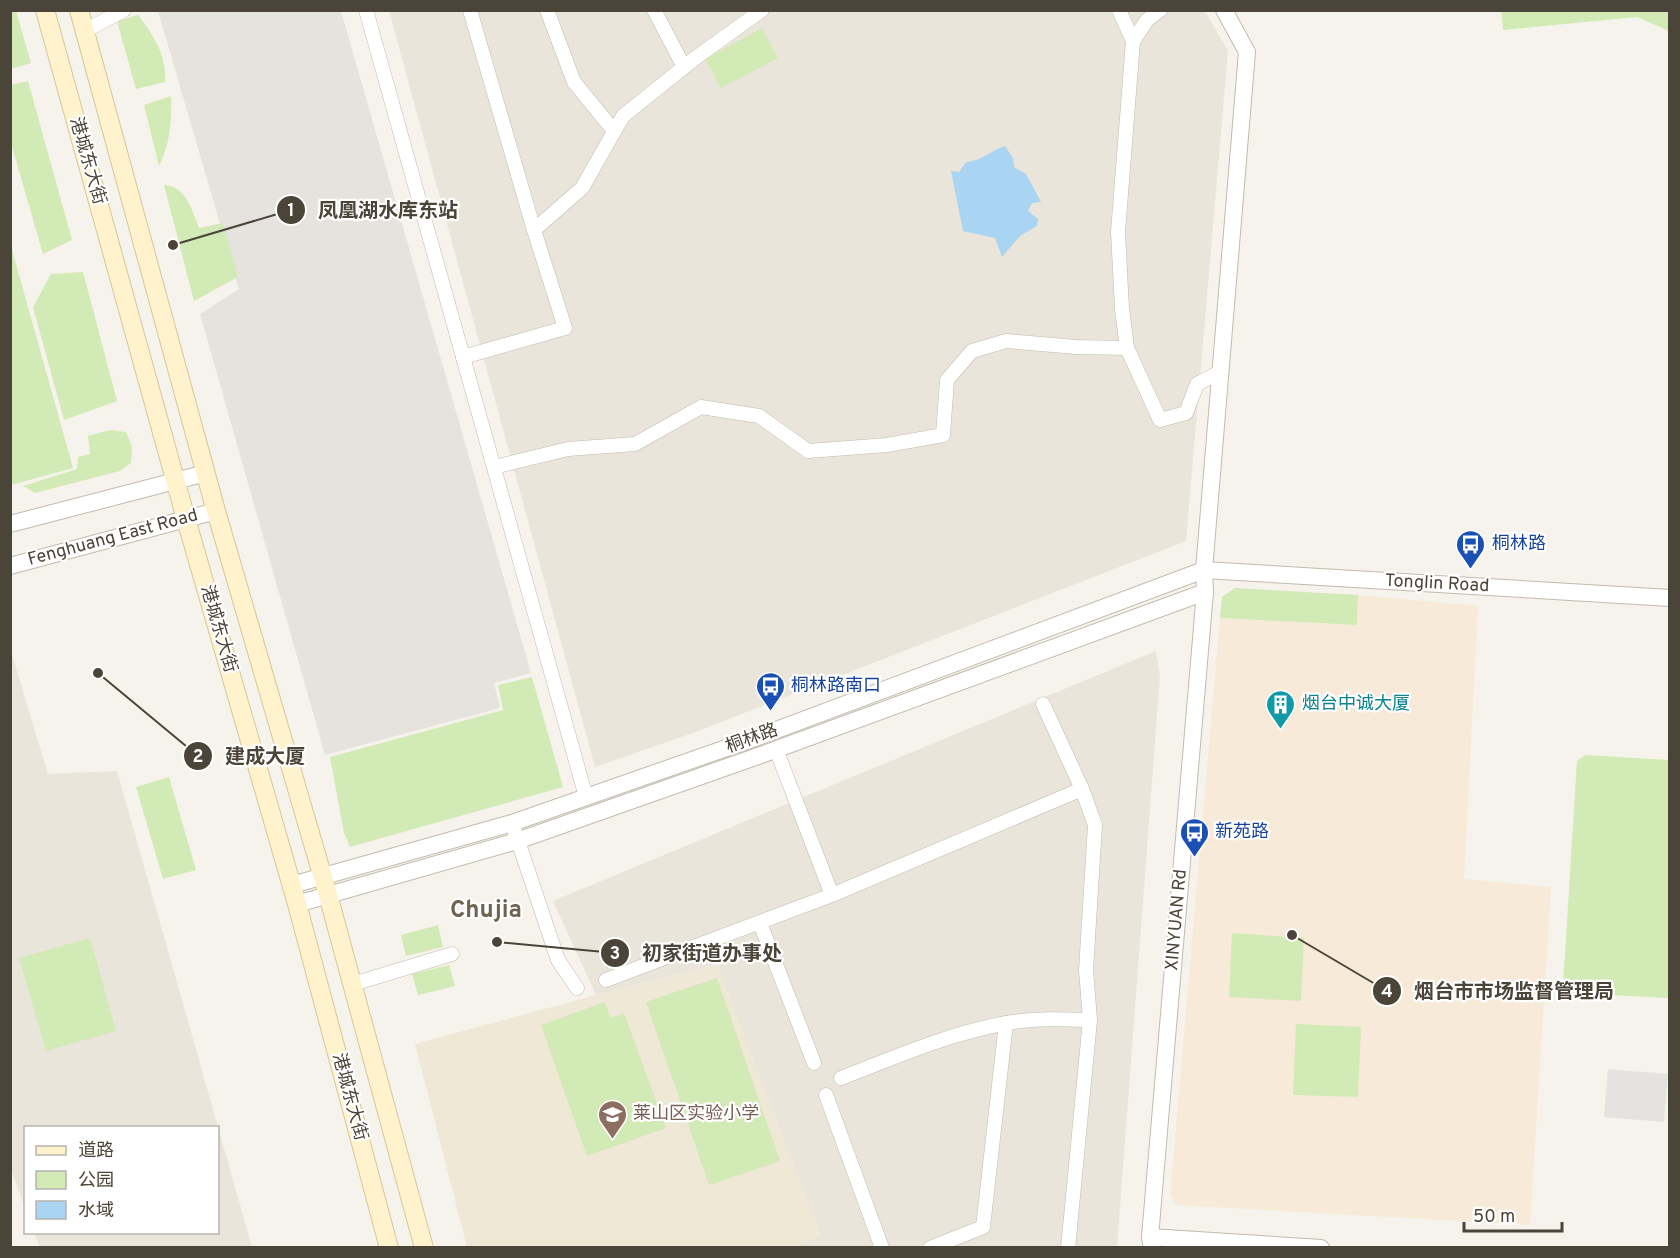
<svg xmlns="http://www.w3.org/2000/svg" width="1680" height="1258" font-family="Overpass,'Noto Sans SC',sans-serif">
  <rect width="100%" height="100%" fill="#f6f3ec"/>
  <g fill="#eae5da">
    <path d="M389,11H1205L1228,51L1186,541L693,733L595,767Z"/>
    <path d="M10,648L48,774L117,771L252,1247H40L34,1233L218,1232V1128H26L25,1208L10,1167Z"/>
    <path d="M1156,651L1160,676L1117,1247H794L820,1235L717,965L596,995L553,901Z"/>
  </g>
  <path fill="#f7ead8" d="M1358,595L1478,606L1464,879L1551,887L1530,1225L1177,1205L1170,1196L1220,618L1357,625Z"/>
  <path fill="#e6e2dd" d="M158,11H341L531,673L494,683L500,708L325,755L200,314L239,289Z"/>
  <path fill="#efe8d6" d="M717,965L821,1235L794,1248L467,1247L415,1044L596,995Z"/>
  <g fill="#d2eab5">
    <path d="M10,11H16L31,63L11,69Z"/>
    <path d="M1501,11H1669V31L1637,17L1503,30Z"/>
    <path d="M138,15C153,34 167,56 165,82L136,89L117,21Z"/>
    <path d="M762,28L778,58L721,88L705,59Z"/>
    <path d="M28,81L72,240L43,254L11,143V85Z"/>
    <path d="M171,96C172,121 170,144 159,166L144,105Z"/>
    <path d="M164,185C186,186 192,210 199,228L223,223L238,277L194,301Z"/>
    <path d="M11,246L73,468L11,485H10Z"/>
    <path d="M83,272L117,401L64,420L33,307L51,274Z"/>
    <path d="M110,430L126,432L132,447L131,463L120,471L35,493L23,486L77,469L78,457L90,454L88,436Z"/>
    <path d="M1235,588L1358,595L1357,625L1220,618L1222,597Z"/>
    <path d="M532,677L563,787L350,847L344,833L330,757L503,710L498,685Z"/>
    <path d="M1585,755L1669,760V998L1569,993L1563,986L1577,761Z"/>
    <path d="M169,777L196,870L163,879L136,787Z"/>
    <path d="M438,925L443,947L406,956L401,935Z"/>
    <path d="M1232,933L1304,938L1301,1001L1229,997Z"/>
    <path d="M90,938L116,1031L46,1051L19,958Z"/>
    <path d="M449,965L455,986L418,995L412,974Z"/>
    <path d="M717,978L780,1161L709,1185L646,1002Z"/>
    <path d="M605,1002L610,1018L624,1013L666,1128L587,1156L541,1025Z"/>
    <path d="M1296,1024L1361,1027L1358,1097L1293,1095Z"/>
  </g>
  <path fill="#e5e3e0" d="M1608,1069L1668,1074L1664,1122L1604,1117Z"/>
  <path fill="#a9d4f2" d="M1005,146L1013,158L1014,167L1026,174L1041,202L1032,203L1028,211L1038,219L1037,226L1020,236L1002,257L995,238L963,231L951,171L959,172L966,162C982,161 990,151 1005,146Z"/>
  <g fill="none" stroke-linecap="round" stroke-linejoin="round">
    <defs>
      <g id="minor">
        <path d="M366,10L586,797"/>
        <path d="M470,10L534,230"/>
        <path d="M547,10L574,82L614,131"/>
        <path d="M654,10L684,67"/>
        <path d="M1119,10L1133,41L1118,232L1122,309L1127,348L1160,420L1186,413L1197,384L1220,372"/>
        <path d="M85,31L124,10"/>
        <path d="M1133,41L1147,20L1160,10"/>
        <path d="M463,357L565,328L534,230L582,188L623,116L694,59L762,10"/>
        <path d="M494,467L568,449L635,444L701,407L759,416L808,451L887,445L943,435L947,380L972,351L1006,341L1076,347L1127,348"/>
        <path d="M1043,704L1082,789L1095,825L1086,970L1090,1020L1068,1248"/>
        <path d="M776,749L832,895"/>
        <path d="M512,823L558,960L577,988"/>
        <path d="M760,923L814,1063"/>
        <path d="M606,980L832,895L1082,789"/>
        <path d="M353,984L452,954"/>
        <path d="M841,1078C895,1057 950,1033 1007,1023C1035,1018 1062,1019 1090,1020"/>
        <path d="M826,1095L882,1248"/>
        <path d="M930,1248L983,1227L1006,1023"/>
      </g>
      <g id="tertiary">
        <path d="M10,524L206,473"/>
        <path d="M10,566L216,511"/>
        <path d="M292,885L512,823L755,738L1204,570L1670,598"/>
        <path d="M297,904L517,841L761,755L1205,592"/>
        <path d="M1150,1237L1321,1248"/>
        <path d="M1152,1248L1150,1237L1205,592L1204,570L1247,52L1224,10"/>
      </g>
      <g id="secondary">
        <path d="M45,10L186,519L297,904L389,1248"/>
        <path d="M79,10L216,511L328,895L424,1248"/>
      </g>
    </defs>
    <use href="#minor" stroke="#c2bbae" stroke-width="15"/>
    <use href="#tertiary" stroke="#c2bbae" stroke-width="18"/>
    <use href="#secondary" stroke="#d6c79b" stroke-width="20"/>
    <use href="#minor" stroke="#fff" stroke-width="14"/>
    <use href="#tertiary" stroke="#fff" stroke-width="16"/>
    <use href="#secondary" stroke="#fff3cd" stroke-width="18"/>
  </g>
  <defs>
    <symbol id="bus-pin" viewBox="-11 -11 22 30"><path d="M0 17L-7.5 6A9.5 9.5 0 1 1 7.5 6Z" fill="#1a4fb4" stroke="#fff"/><path d="M-5-6H5V4H4V6H2V4H-2V6H-4V4H-5ZM-3.5-4V0h7V-4ZM-3.5 1.2v1.5H-2V1.2ZM2 1.2v1.5H3.5V1.2Z" fill="#fff"/></symbol>
    <symbol id="building-pin" viewBox="-11 -11 22 30"><path d="M0 17L-7.5 6A9.5 9.5 0 1 1 7.5 6Z" fill="#0f9aa8" stroke="#fff"/><path d="M-4-6H4V6H1V3H-1V6H-4ZM-2.5-4.3h1.7v1.8h-1.7ZM.8-4.3h1.7v1.8H.8ZM-2.5-1h1.7V.8h-1.7ZM.8-1h1.7V.8H.8Z" fill="#fff"/></symbol>
    <symbol id="school-pin" viewBox="-11 -11 22 30"><path d="M0 17L-7.5 6A9.5 9.5 0 1 1 7.5 6Z" fill="#8d6e63" stroke="#fff"/><path d="M0-5L7-2L0 1L-7-2ZM-4 1L0 2.5L4 1V4Q0 6-4 4Z" fill="#fff"/></symbol>
  </defs>
  <g fill-rule="evenodd">
    <use href="#bus-pin" x="1454" y="528" width="33" height="45"/>
    <use href="#bus-pin" x="754" y="670" width="33" height="45"/>
    <use href="#building-pin" x="1264" y="688" width="33" height="45"/>
    <use href="#bus-pin" x="1178" y="816" width="33" height="45"/>
    <use href="#school-pin" x="596" y="1098" width="33" height="45"/>
  </g>
  <g text-anchor="middle" dominant-baseline="central" stroke-width="4.5" stroke-linejoin="round" paint-order="stroke">
    <g font-size="18" fill="#4b4439" stroke="#fff">
      <text transform="translate(87 161) rotate(74)">港城东大街</text>
      <text transform="translate(113 538) rotate(-15)">Fenghuang East Road</text>
      <text transform="translate(1437 584) rotate(3)">Tonglin Road</text>
      <text transform="translate(218 629) rotate(74)">港城东大街</text>
      <text transform="translate(752 739) rotate(-20)">桐林路</text>
      <text transform="translate(1177 920) rotate(-85)">XINYUAN Rd</text>
      <text transform="translate(349 1097) rotate(75)">港城东大街</text>
    </g>
    <g font-size="18" fill="#164399" stroke="#fff" text-anchor="start">
      <text x="1492" y="544">桐林路</text>
      <text x="791" y="686">桐林路南口</text>
      <text x="1215" y="832">新苑路</text>
    </g>
    <g font-size="18" fill="#0d838f" stroke="#fff" text-anchor="start">
      <text x="1302" y="704">烟台中诚大厦</text>
    </g>
    <g font-size="18" fill="#785e54" stroke="#fff" text-anchor="start">
      <text x="633" y="1114">莱山区实验小学</text>
    </g>
    <g font-size="24" font-weight="bold" fill="#6e6250" stroke="#fff">
      <text x="486" y="911">Chujia</text>
    </g>
  </g>
  <path fill="none" stroke="#4b4439" stroke-width="2" d="M173 245L291 210M98 673L198 756M497 942L615 953M1292 935L1387 991"/>
  <g fill="#4b4439" stroke="#fff" stroke-width="2">
    <circle cx="173" cy="245" r="6"/>
    <circle cx="98" cy="673" r="6"/>
    <circle cx="497" cy="942" r="6"/>
    <circle cx="1292" cy="935" r="6"/>
    <circle cx="291" cy="210" r="15"/>
    <circle cx="198" cy="756" r="15"/>
    <circle cx="615" cy="953" r="15"/>
    <circle cx="1387" cy="991" r="15"/>
  </g>
  <g font-size="18" text-anchor="middle" font-weight="bold" fill="#fff">
    <text x="291" y="216">1</text>
    <text x="198" y="762">2</text>
    <text x="615" y="959">3</text>
    <text x="1387" y="997">4</text>
  </g>
  <g font-size="20" text-anchor="middle" font-weight="bold" fill="#4b4439" stroke="#fff" stroke-width="4.5" stroke-linejoin="round" paint-order="stroke">
    <text x="388" y="217">凤凰湖水库东站</text>
    <text x="265" y="763">建成大厦</text>
    <text x="712" y="960">初家街道办事处</text>
    <text x="1514" y="998">烟台市市场监督管理局</text>
  </g>
  <rect width="1680" height="1258" fill="none" stroke="#4b4439" stroke-width="24"/>
  <rect x="24" y="1126" width="195" height="108" fill="#ffffff" stroke="#b7b4b0" stroke-width="1.5"/>
  <rect x="36" y="1146" width="30" height="9" fill="#fff3cd" stroke="#b7b4b0" stroke-width="1.5"/>
  <text x="78" y="1156" font-size="18" fill="#4b4439">道路</text>
  <rect x="36" y="1171" width="30" height="18" fill="#d2eab5" stroke="#b7b4b0" stroke-width="1.5"/>
  <text x="78" y="1186" font-size="18" fill="#4b4439">公园</text>
  <rect x="36" y="1201" width="30" height="18" fill="#a9d4f2" stroke="#b7b4b0" stroke-width="1.5"/>
  <text x="78" y="1216" font-size="18" fill="#4b4439">水域</text>
  <path d="M1464 1222v9h98v-9" fill="none" stroke="#4b4439" stroke-width="3"/>
  <text x="1473" y="1222" font-size="18" fill="#4b4439" stroke="#ffffff" stroke-width="4.5" paint-order="stroke">50 m</text>
</svg>
